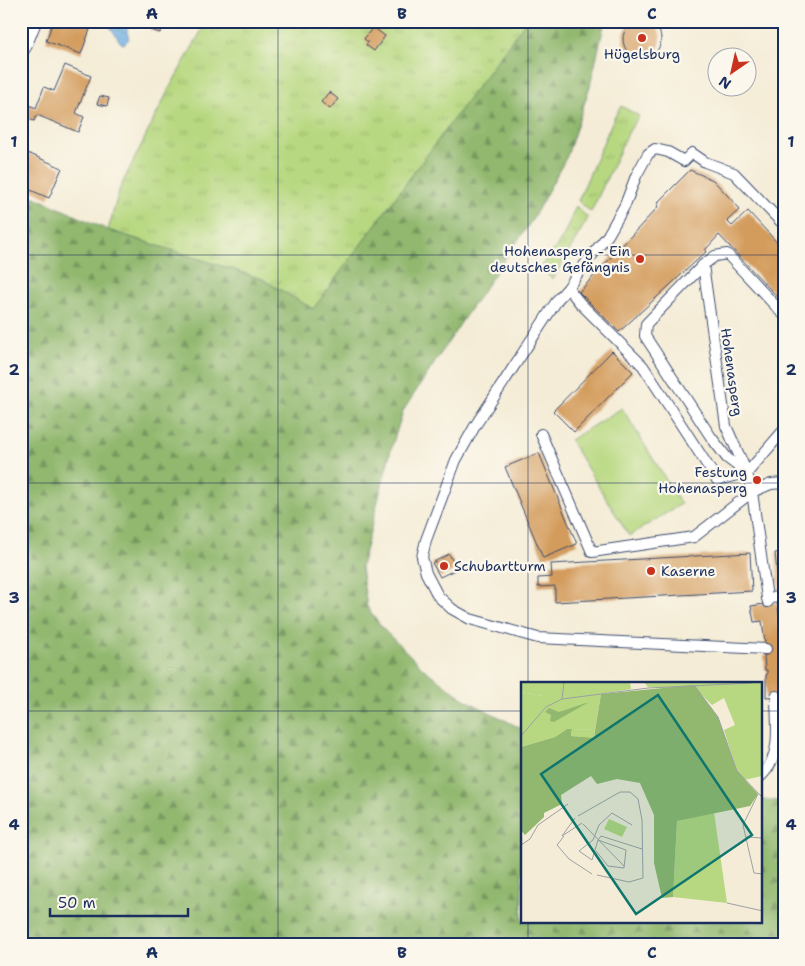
<svg xmlns="http://www.w3.org/2000/svg" width="805" height="966" font-family="'Shantell Sans',sans-serif">
  <defs>
    <pattern id="grass-tufts" width="24" height="20" patternUnits="userSpaceOnUse" patternTransform="scale(1.25)"><rect width="24" height="20" fill="#b7d880"/><path d="M3 7l-1-3M5 7V3M7 7l1-3M15 17l-1-3M17 17v-4M19 17l1-3" fill="none" stroke="#9dba71"/></pattern>
    <pattern id="forest-firs" width="22" height="20" patternUnits="userSpaceOnUse" patternTransform="scale(1.25)"><rect width="22" height="20" fill="#91b86e"/><path d="M5 1l3.5 6h-7zM16 11l3.5 6h-7z" fill="#76965e"/></pattern>
    <pattern id="water-ripples" width="26" height="14" patternUnits="userSpaceOnUse" patternTransform="scale(1.25)"><rect width="26" height="14" fill="#70b0e3"/><path d="M2 4q2-2 4 0t4 0M15 11q2-2 4 0t4 0" fill="none" stroke="#5b90bb"/></pattern>
  </defs>
  <rect width="100%" height="100%" fill="#fbf7ec"/>
  <filter id="ink" filterUnits="userSpaceOnUse"><feTurbulence type="fractalNoise" baseFrequency=".02" numOctaves="2"/><feDisplacementMap in="SourceGraphic" scale="10" xChannelSelector="R" yChannelSelector="G"/><feConvolveMatrix kernelMatrix="1 2 1 2 8 2 1 2 1" color-interpolation-filters="sRGB"/></filter>
  <filter id="wash" filterUnits="userSpaceOnUse"><feTurbulence type="fractalNoise" baseFrequency=".0096" numOctaves="4" result="noise"/><feDisplacementMap in="SourceGraphic" scale="20" xChannelSelector="R" yChannelSelector="G"/><feGaussianBlur stdDeviation="1.12" result="paint"/><feColorMatrix in="noise" values="0 0 0 0 0 0 0 0 0 0 0 0 0 0 0 0 0 1.4 0 .05"/><feComposite in="paint" operator="in"/></filter>
  <g filter="url(#wash)">
    <rect width="100%" height="100%" fill="#f4ecd6"/>
    <g fill="url(#grass-tufts)" stroke="#69846f">
      <path d="M207,21H526L313,310L262,279L108,230L120,188L170,87Z"/>
      <path d="M621,106L639,116L629,131L591,212L578,201L613,120Z"/>
      <path d="M576,206L588,218L553,279L540,269L563,237Z"/>
    </g>
    <path fill="url(#forest-firs)" stroke="#567466" d="M526,21H605L590,86L567,156L532,220L466,315L403,411L392,446L361,567L367,607L384,630L425,670L464,699L522,729V922H761V800L781,801L784,773V945H21V191L108,230L262,279L313,309Z"/>
    <path fill="#b7d880" stroke="#69846f" d="M622,408L681,504L629,536L570,440Z"/>
    <path fill="url(#water-ripples)" stroke="#4670a0" d="M103,21H129C126,29 127,31 129,39L124,44L121,43L109,25Z"/>
    <g id="blocks">
      <g fill="#d39b5c">
        <circle cx="642" cy="39" r="19"/>
        <path d="M53,21H93L81,54L46,41Z"/>
        <path d="M152,22L162,24L160,33L150,30Z"/>
        <path d="M373,27L385,36L374,51L366,45L368,42L364,39Z"/>
        <path d="M65,65L91,76L76,113L84,117L78,132L37,115L34,121L21,116V101L36,108L44,87L54,91Z"/>
        <path d="M329,92L338,99L330,109L321,102Z"/>
        <path d="M100,96L109,98L107,106L97,104Z"/>
        <path d="M21,150L62,168L49,198L21,186Z"/>
        <path d="M690,170L713,180L740,209L727,221L732,226L748,211L784,250V304L719,235L705,250L707,251L619,332L579,292L657,208L659,201Z"/>
        <path d="M612,351L633,372L574,432L553,411Z"/>
        <path d="M539,453L577,544L543,558L505,467Z"/>
        <path d="M784,552V591L779,590L775,553Z"/>
        <path d="M750,553L752,591L555,602V586L538,587V578L552,577L551,564Z"/>
        <path d="M449,554L457,569L440,577L432,563Z"/>
        <path d="M777,602L784,642V696L766,697V675H767V670H765L764,655H767L763,629L762,621L754,622L751,606Z"/>
      </g>
    </g>
  </g>
  <g filter="url(#ink)">
    <use href="#blocks" fill-opacity="0" stroke="#3c4b70" stroke-width="1"/>
    <g fill="none" stroke-linecap="round" stroke-linejoin="round">
      <defs>
        <g id="service">
          <path d="M703,265L726,426L747,473L752,492L767,598"/>
          <path d="M568,288L580,303L643,366L717,480L747,473L784,430"/>
          <path d="M541,434L592,552L694,537L752,492L771,484L784,483"/>
          <path d="M747,473L727,458L711,437L645,336L646,324L703,265L715,256L727,254L784,315"/>
          <path d="M768,602L767,598L784,597"/>
          <path d="M766,649L538,638L470,619L452,609L438,596L426,573L422,557L426,540L456,460L475,426L558,299L568,288L578,273L608,235L625,205L636,176L648,154L655,149L668,152L684,161L692,153L705,162L734,173L784,225"/>
          <path d="M761,776C783,756 776,723 776,696"/>
        </g>
        <path id="minor" d="M21,46L31,21"/>
      </defs>
      <use href="#service" stroke="#3c4b70" stroke-width="12"/>
      <use href="#minor" stroke="#3c4b70" stroke-width="22"/>
      <use href="#service" stroke="#fff" stroke-width="10"/>
      <use href="#minor" stroke="#fff" stroke-width="20"/>
    </g>
  </g>
  <path fill="none" stroke="#1b2f5e" stroke-width="1" stroke-opacity="0.55" d="M278,21V945M528,21V684M21,255H784M21,483H784M21,711H522M761,711H784M528,922V945"/>
  <g fill="#c8321e" stroke="#fbf7ec" stroke-width="2">
    <circle cx="642" cy="38" r="5"/>
    <circle cx="640" cy="259" r="5"/>
    <circle cx="757" cy="480" r="5"/>
    <circle cx="444" cy="566" r="5"/>
    <circle cx="651" cy="571" r="5"/>
  </g>
  <g text-anchor="middle" dominant-baseline="central" stroke-width="4.5" stroke-linejoin="round" paint-order="stroke">
    <g font-size="14" fill="#1b2f5e" stroke="#fbf7ec" text-anchor="end">
      <text x="642" y="54" text-anchor="middle">Hügelsburg</text>
      <text x="630" y="251">Hohenasperg - Ein<tspan x="630" dy="16">deutsches Gefängnis</tspan></text>
      <text x="747" y="472">Festung<tspan x="747" dy="16">Hohenasperg</tspan></text>
      <text x="454" y="566" text-anchor="start">Schubartturm</text>
      <text x="661" y="571" text-anchor="start">Kaserne</text>
    </g>
    <g font-size="14" fill="#1b2f5e" stroke="#fbf7ec">
      <text transform="translate(732 372) rotate(82)">Hohenasperg</text>
    </g>
  </g>
  <g transform="translate(521 682)">
    <rect width="241" height="241" fill="#f4ecd6"/>
    <path d="M0,0H109L110,7L80,12L74,48L46,47L34,55L0,65V54L22,14L0,10ZM123,0H241V94L223,98L216,89L203,48L214,43L203,16L191,23L177,9L127,5ZM193,130L206,221L152,215L156,139Z" fill="#b7d880"/>
    <path d="M173,3L197,35L216,89L237,112L229,124L156,139L152,215L141,216L133,181V133L119,101L96,97L76,102L70,94L40,113L41,122L23,131V135L4,153L0,148V65L34,55L46,47H51L50,54L73,55L80,12ZM68,20L33,40L29,39L30,33L24,30L28,26L38,30Z" fill="#91b86e"/>
    <path d="M51,47L74,48L73,56L50,54Z" fill="#b7d880"/>
    <path d="M0,10L22,14L25,25L0,54Z" fill="#b7d880"/>
    <path d="M88,137L106,145L101,155L83,147Z" fill="#b7d880"/>
    <path fill="none" stroke="#9da0a6" stroke-width="1" d="M173,3L197,35L216,89L242,116M41,17L43,0M0,54L25,25L41,17L127,6L231,1M237,112L222,143L233,191L242,192M57,134L99,110H109L117,117L121,138L122,196L108,200L76,193M54,136L41,154L61,141M62,142L103,184M43,154L36,163L48,177L71,192M225,155L242,156M77,158L71,178L58,169L72,158L78,143L91,131L111,143M77,158L80,154L121,167M0,163L9,157L17,143L47,122M75,169L87,184L103,186L105,168L77,158M206,221L242,229"/>
    <path fill="#0f766e" fill-opacity="0.15" stroke="#0f766e" stroke-width="2.5" d="M137,13L231,153L115,232L20,92Z"/>
    <rect width="241" height="241" fill="none" stroke="#1b2f5e" stroke-width="2.5"/>
  </g>
  <rect width="805" height="966" fill="none" stroke="#fbf7ec" stroke-width="55"/>
  <g transform="translate(732 72) rotate(214)"><circle r="24" fill="#fbf7ec" stroke="#a1a7b3"/>
  <path d="M0-4L9 19L0 12L-9 19Z" fill="#c8321e"/>
  <text y="-8" font-size="14" font-weight="bold" text-anchor="middle" fill="#1b2f5e">N</text>
  </g>
  <path d="M50 908v8h138v-8" fill="none" stroke="#1b2f5e" stroke-width="2.5"/>
  <text x="58" y="908" font-size="15" fill="#1b2f5e" stroke="#fbf7ec" stroke-width="4" paint-order="stroke">50 m</text>
  <rect x="28" y="28" width="750" height="910" fill="none" stroke="#1b2f5e" stroke-width="2"/>
  <g font-size="16" text-anchor="middle" font-weight="bold" fill="#1b2f5e">
    <text x="152" y="19">A</text>
    <text x="402" y="19">B</text>
    <text x="652" y="19">C</text>
    <text x="14" y="147">1</text>
    <text x="791" y="147">1</text>
    <text x="14" y="375">2</text>
    <text x="791" y="375">2</text>
    <text x="14" y="603">3</text>
    <text x="791" y="603">3</text>
    <text x="14" y="830">4</text>
    <text x="791" y="830">4</text>
    <text x="152" y="958">A</text>
    <text x="402" y="958">B</text>
    <text x="652" y="958">C</text>
  </g>
</svg>
